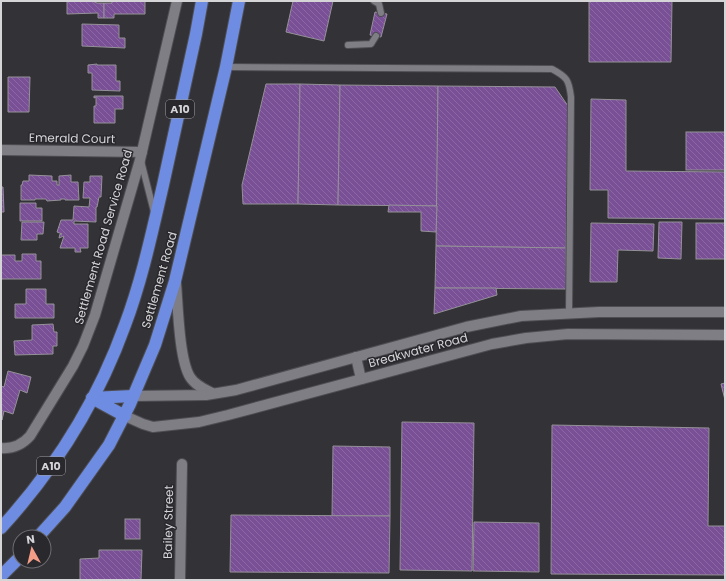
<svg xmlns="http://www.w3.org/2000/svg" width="726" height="581" font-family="Poppins,sans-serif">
  <defs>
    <pattern id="building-back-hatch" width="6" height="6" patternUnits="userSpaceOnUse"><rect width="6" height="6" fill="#795096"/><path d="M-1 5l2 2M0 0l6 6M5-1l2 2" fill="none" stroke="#8b68a4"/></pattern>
  </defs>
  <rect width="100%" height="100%" fill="#333237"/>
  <g fill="url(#building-back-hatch)" stroke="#949197">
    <path d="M67,1H92L97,3H104V18H98V13L67,14Z"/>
    <path d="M112,1H145V14H114V18H104V3H112Z"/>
    <path d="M293,1H333L324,41L286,32Z"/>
    <path d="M589,1H672L671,62H589Z"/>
    <path d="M375,12L387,14L381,37L370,35Z"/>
    <path d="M82,24L119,25V38H125V48L82,46Z"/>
    <path d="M97,64V65H116V81H120V91L92,90V73H88V65Z"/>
    <path d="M8,77H30L29,112H8Z"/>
    <path d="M266,84H300L298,204H243L242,185Z"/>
    <path d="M300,84L340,85L338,205L298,204Z"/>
    <path d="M340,85L438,86L437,206L338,205Z"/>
    <path d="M438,86L555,87L568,106L566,248L436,246Z"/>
    <path d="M94,96H123V109H115V123H94V106H96V97L94,98Z"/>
    <path d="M591,99L626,100V171L725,172V219L608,218V190H590Z"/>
    <rect x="686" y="132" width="39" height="38"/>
    <path d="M29,175L52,176V181H57V185H59V176L71,175V182H78L79,200H65V199H61V200L47,201L46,199H35V200H21V185H22L23,181H29Z"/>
    <path d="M90,176H102L101,197H99L97,207H96V222L74,221V224H88V248H80L81,252H75V248H60L64,236L59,238L60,234H62L57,232L61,220H73L74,206L89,207L90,198H83L84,182H90Z"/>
    <path d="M1,187H3L4,212H1Z"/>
    <path d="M20,203H36V208H42V221H20Z"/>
    <path d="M389,205L437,206L436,232L421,231V212H388Z"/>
    <path d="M22,222H44L43,234H37V240H21Z"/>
    <path d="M659,222H682L681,259L658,258Z"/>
    <path d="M591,223L654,224L653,251L618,250L617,282H590Z"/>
    <rect x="696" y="223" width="29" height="36"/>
    <path d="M436,246L566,248V289L435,288Z"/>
    <path d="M22,254H36V261H41V279H1V255H15V261H22Z"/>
    <path d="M435,288H496L497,295L434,314Z"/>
    <path d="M26,289H46V304H54V318H15V304H26Z"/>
    <path d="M53,324L54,332H57V346H53V354L15,355L14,341L32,340V325Z"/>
    <path d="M8,371L31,377L27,393L20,390L13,414L4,411L2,420L1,386L4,387Z"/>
    <path d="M725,383V400L721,384Z"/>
    <path d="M402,422L474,423L472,571L400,570Z"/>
    <path d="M552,425L709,428L708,526H725V575L551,574Z"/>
    <path d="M333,446L390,447V516H332Z"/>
    <path d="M231,515L390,516L389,573L230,572Z"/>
    <rect x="125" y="519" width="15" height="20"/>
    <path d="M474,522L539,523V572L473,571Z"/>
    <path d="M99,550H142L141,580H80V559L99,558Z"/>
  </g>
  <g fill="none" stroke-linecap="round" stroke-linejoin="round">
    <defs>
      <g id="lane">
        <path d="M374,1L379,4L381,13"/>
        <path d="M348,45L371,44L376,36"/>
        <path d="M226,67L552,69C567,77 569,80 571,97L569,313"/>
        <path d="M141,161L154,212"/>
      </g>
      <g id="street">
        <path d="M1,150L142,152"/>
        <path d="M1,448C13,449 22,445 30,436L73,366L83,346L95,315L140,160L177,1"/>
        <path d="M180,580L182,464"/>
      </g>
      <g id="secondary">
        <path d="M176,283C178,306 179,359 190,377C195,385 204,389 212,393"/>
        <path d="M356,357L361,379"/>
        <path d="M133,396L206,395L236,390L466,327L521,316L599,312H725"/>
        <path d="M125,416L143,424L153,427L199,422L228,415L492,344L526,338L568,334L725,335"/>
      </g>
      <g id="highway">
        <path d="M92,398L133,396"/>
        <path d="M92,398L125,416"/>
        <path d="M1,528C54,470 98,400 125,325C142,280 152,232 163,185C174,134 185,84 196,34L202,1"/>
        <path d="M38,537L65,507L109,445L130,404L155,345L175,281L226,67L239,1"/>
        <path d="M1,576L20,557"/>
      </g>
    </defs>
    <use href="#lane" stroke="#4e4e53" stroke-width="8"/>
    <use href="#street" stroke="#4e4e53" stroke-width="12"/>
    <use href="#secondary" stroke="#4e4e53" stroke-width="12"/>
    <use href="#highway" stroke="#4e4e53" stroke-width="14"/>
    <use href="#lane" stroke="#7e7e84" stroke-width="6"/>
    <use href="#street" stroke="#7e7e84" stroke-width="10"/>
    <use href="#secondary" stroke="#7e7e84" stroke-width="10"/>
    <use href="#highway" stroke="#6d8ce2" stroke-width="12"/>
  </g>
  <g text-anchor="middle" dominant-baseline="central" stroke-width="3" stroke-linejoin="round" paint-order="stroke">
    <g fill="#29282d" stroke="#a1a1a5" stroke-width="1">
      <rect x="166" y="100" width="28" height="18" rx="3"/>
      <rect x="37" y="457" width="28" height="18" rx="3"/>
    </g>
    <g font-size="11" font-weight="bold" fill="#d5d5d8">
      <text x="180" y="109">A10</text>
      <text x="51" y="466">A10</text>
    </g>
    <g font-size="12" fill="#d5d5d8" stroke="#29282d">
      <text transform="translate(72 138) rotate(1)">Emerald Court</text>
      <text transform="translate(103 237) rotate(-74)">Settlement Road Service Road</text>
      <text transform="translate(159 280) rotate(-74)">Settlement Road</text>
      <text transform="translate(418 350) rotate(-15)">Breakwater Road</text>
      <text transform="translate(168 522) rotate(-89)">Bailey Street</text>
    </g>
  </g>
  <rect width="726" height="581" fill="none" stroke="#d5d5d8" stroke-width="4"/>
  <g transform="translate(32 549) rotate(352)"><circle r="19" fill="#29282d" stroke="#6e6d71"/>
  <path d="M0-3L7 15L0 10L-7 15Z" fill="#f49e87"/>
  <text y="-6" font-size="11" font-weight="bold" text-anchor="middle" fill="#d5d5d8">N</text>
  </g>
</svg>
